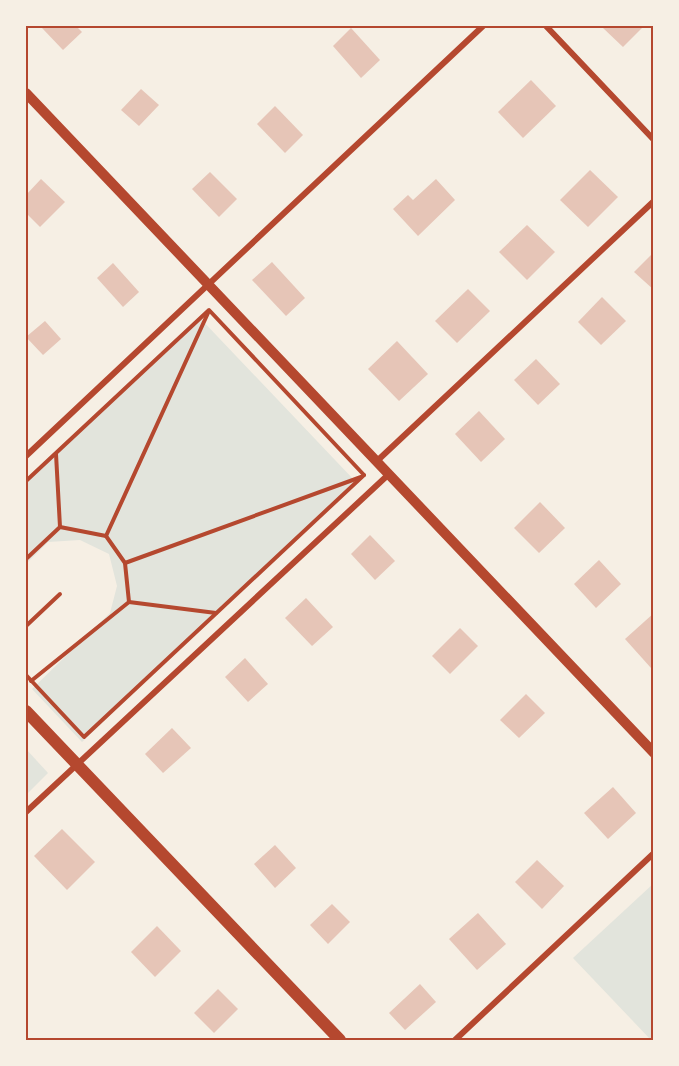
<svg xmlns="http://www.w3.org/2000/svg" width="679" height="1066" font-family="Montserrat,sans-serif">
  <rect width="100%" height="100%" fill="#f6efe4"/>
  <g fill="#e2e4dc">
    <path d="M199,317L355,481L82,742L32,689L110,613L117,586L109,554L80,540L48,542L26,564V479Z"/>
    <path d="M26,749L48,773L26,795Z"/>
    <path d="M653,884L654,1040H651L573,958Z"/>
  </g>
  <g fill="#e6c5b7">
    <path d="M45,26H76L82,32L63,50L42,28Z"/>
    <path d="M606,26H644L623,47L603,28Z"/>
    <path d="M351,28L380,60L361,78L333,46Z"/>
    <path d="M531,80L556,106L523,138L498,112Z"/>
    <path d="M141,89L159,105L139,126L121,110Z"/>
    <path d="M275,106L303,135L285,153L257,124Z"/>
    <path d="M590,170L618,197L588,227L560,200Z"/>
    <path d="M210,172L237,199L219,217L192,189Z"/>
    <path d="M41,179L65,202L40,227L26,213V195Z"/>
    <path d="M436,179L455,200L418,236L393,209L408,195L413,200Z"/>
    <path d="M527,225L555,252L527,280L499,252Z"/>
    <path d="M654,252V290L634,272Z"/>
    <path d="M272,262L305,298L286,316L252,280Z"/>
    <path d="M113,263L139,292L123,307L97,278Z"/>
    <path d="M468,289L490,311L457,343L435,321Z"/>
    <path d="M602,297L626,321L601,345L578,322Z"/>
    <path d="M45,321L61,339L43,355L26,337Z"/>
    <path d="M397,341L428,374L399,401L368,369Z"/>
    <path d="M536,359L560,384L538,405L514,380Z"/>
    <path d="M479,411L505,439L481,462L455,434Z"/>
    <path d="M540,502L565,528L539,553L514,528Z"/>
    <path d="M370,535L395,561L375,580L351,554Z"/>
    <path d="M599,560L621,584L596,608L574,584Z"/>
    <path d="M306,598L333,627L312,646L285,618Z"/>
    <path d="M654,613V665L651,668L625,639Z"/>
    <path d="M460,628L478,646L450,674L432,656Z"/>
    <path d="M245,658L268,684L248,702L225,677Z"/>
    <path d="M526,694L545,713L519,738L500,720Z"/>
    <path d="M172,728L191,748L163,773L145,754Z"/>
    <path d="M613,787L636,813L608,839L584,813Z"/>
    <path d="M62,829L95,862L67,890L34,856Z"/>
    <path d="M275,845L296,868L275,888L254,864Z"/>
    <path d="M537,860L564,886L542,909L515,882Z"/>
    <path d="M332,904L350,922L328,944L310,925Z"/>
    <path d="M478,913L506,944L477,970L449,939Z"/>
    <path d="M157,926L181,951L155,977L131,952Z"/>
    <path d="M420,984L436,1002L405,1030L389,1013Z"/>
    <path d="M218,989L238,1009L214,1033L194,1013Z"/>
  </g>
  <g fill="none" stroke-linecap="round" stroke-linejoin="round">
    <g stroke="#b5482f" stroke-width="4">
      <path d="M56,454L60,527"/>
      <path d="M26,481L209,310L364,475"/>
      <path d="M106,536L208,313"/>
      <path d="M26,559L60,527L106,536L125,563L129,602L31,681"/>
      <path d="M125,563L361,477"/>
      <path d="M129,602L216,613"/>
      <path d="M26,626L60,594"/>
      <path d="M26,675L84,737L364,475"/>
    </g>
    <g stroke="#b5482f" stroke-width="6">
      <path d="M546,26L654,140"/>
      <path d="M26,456L483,26"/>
      <path d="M377,461L654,201"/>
      <path d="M26,812L389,474"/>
      <path d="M455,1040L654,853"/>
    </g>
    <path stroke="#b5482f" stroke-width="10" d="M26,93L654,753"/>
    <path stroke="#b5482f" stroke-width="12" d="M26,711L340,1040"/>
  </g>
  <rect width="679" height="1066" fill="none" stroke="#f6efe4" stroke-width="54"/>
  <rect x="27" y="27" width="625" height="1012" fill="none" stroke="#b5482f" stroke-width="2"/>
</svg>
